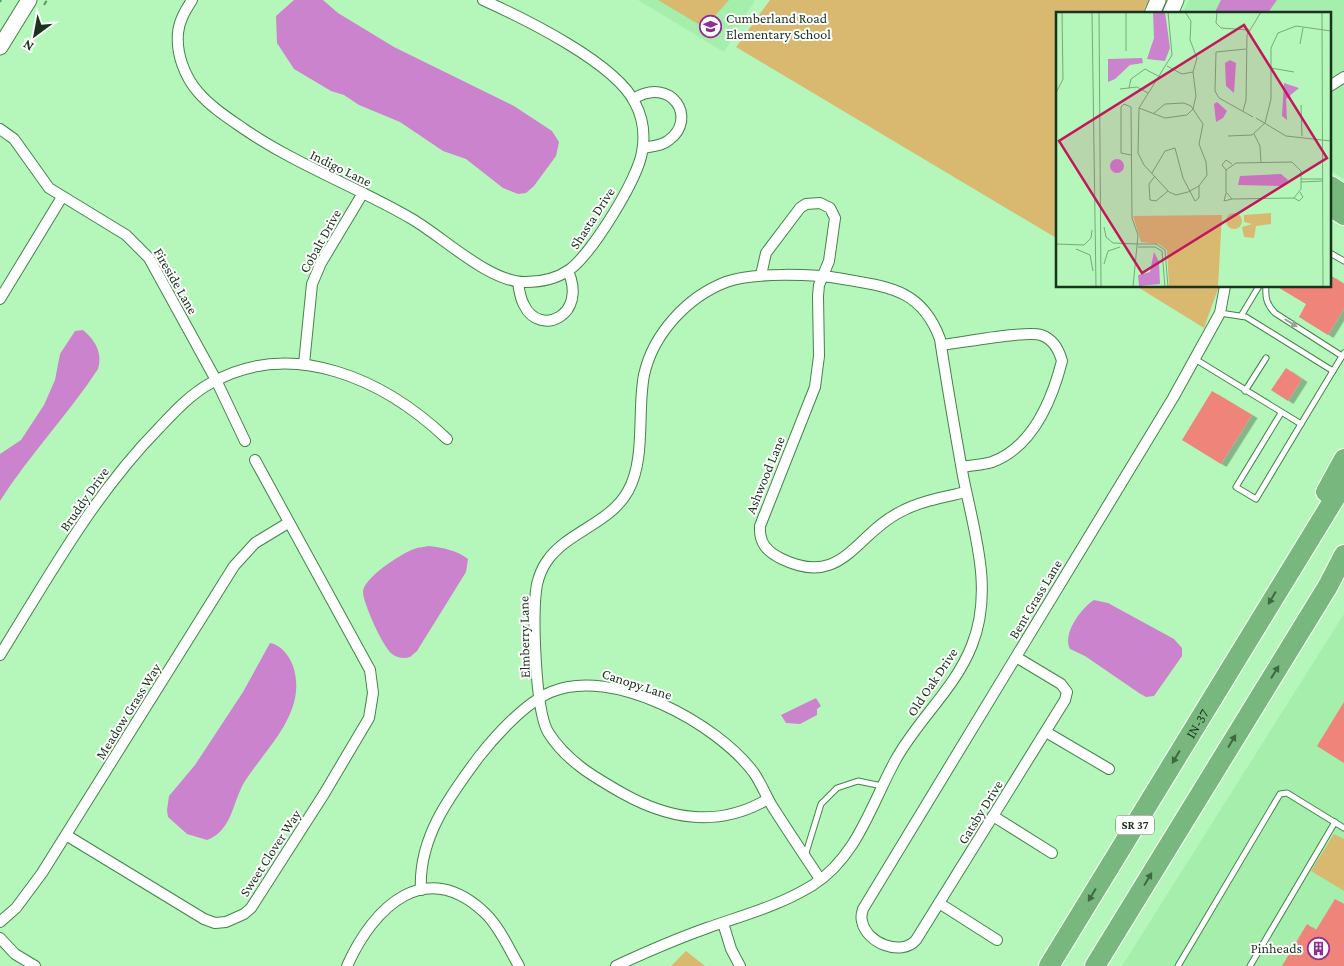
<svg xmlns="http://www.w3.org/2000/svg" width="1344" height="966" font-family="'Crimson Pro',serif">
  <defs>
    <filter id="shadow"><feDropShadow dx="5.5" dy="3" stdDeviation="0" flood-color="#0004"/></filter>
  </defs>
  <rect width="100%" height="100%" fill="#b5f7ba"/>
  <g fill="#a6eeab">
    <path d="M638,0H755L724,52Z"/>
    <path d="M1189,0H1344V179L1330,170V14H1182Z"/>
    <path d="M1344,614V966H1122Z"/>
  </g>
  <g fill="#d9b970">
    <path d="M658,0H729L713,18L698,24Z"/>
    <path d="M770,0H1149L1142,14H1058V239L736,47Z"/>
    <path d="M1136,286H1219L1204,328Z"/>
    <path d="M1334,834L1344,839V891L1311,871Z"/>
    <path d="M686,951L705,966H671Z"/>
  </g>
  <g fill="#cc83cd">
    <path d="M294,0H323L338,13L394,47L514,106L552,131L559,142L556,156L534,186L526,193L518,194L503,188L466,159L443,151L400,122L359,105L344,95L331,91L294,69L277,43L276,16Z"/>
    <path d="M1221,0H1277L1267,14H1214Z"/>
    <path d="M83,330C95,340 103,353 98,369C68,415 29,455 0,501V454L21,440L44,405L55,380L60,354L75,331Z"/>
    <path d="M429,546C443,548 457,550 468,559L466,572L417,651L410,657C404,659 397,658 392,654C383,647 363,603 363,592C363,578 402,553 414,549C419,547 425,547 429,546Z"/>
    <path d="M1094,600L1108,603L1174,639L1182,648V656L1154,696L1146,697L1139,693L1085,656L1070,649C1062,634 1081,608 1094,600Z"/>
    <path d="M270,643C281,645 289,655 293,666C308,711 268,746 245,781C232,802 233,830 207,840L187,834L168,817L167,810L169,796L195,765L243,692Z"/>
    <path d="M816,698L821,706L817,709V715L800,724L786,723L781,715Z"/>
  </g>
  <g fill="#ee847a" filter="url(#shadow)">
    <path d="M1330,275L1344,284V309L1328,335L1299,317L1306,304L1276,286H1330Z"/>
    <path d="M1286,368L1302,379L1288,401L1271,390Z"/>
    <path d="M1212,391L1252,415L1221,464L1182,440Z"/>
    <path d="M1344,702V763L1317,746Z"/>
    <path d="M1335,899L1344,904V966H1282L1307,924L1316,930Z"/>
  </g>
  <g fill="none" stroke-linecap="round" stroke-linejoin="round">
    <defs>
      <g id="lane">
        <path d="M1330,253L1344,261"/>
        <path d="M1266,286C1265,298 1267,305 1275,313L1342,356"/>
        <path d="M1220,313L1246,317L1333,371L1344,353"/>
        <path d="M1241,316L1259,286"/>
        <path d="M1195,359L1301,424L1333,371"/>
        <path d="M1245,391L1266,358"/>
        <path d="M1281,413L1236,487L1256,499L1301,424"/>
        <path d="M805,856L821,804L837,788L858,781L882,786"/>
        <path d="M1178,966L1280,794L1287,793L1344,828"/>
        <path d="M1250,966L1335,822"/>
      </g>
      <g id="street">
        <path d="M192,0C185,11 179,21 178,33C176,54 185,77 198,92C211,107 228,118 244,129C297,165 357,187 412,219C443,237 490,283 526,282C541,282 556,279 569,270C591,255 638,179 642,152C645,136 643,118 635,103C616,63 523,18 483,0"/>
        <path d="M1330,86L1344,77"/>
        <path d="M633,99C672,75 698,119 669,140C662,146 652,146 643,148"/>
        <path d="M0,129L14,139L49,188L126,235L149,258L216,380L245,441"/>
        <path d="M761,275L766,253L800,208L806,204L820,203L830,208L835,218L829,261L819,285L818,296L819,356L815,387L760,526C759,543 767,552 782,559C842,588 855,535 900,512C920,501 944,497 966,492"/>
        <path d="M518,282C519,290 520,298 524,305C540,338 588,315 568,271"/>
        <path d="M0,299L62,197"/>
        <path d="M941,345C960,343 1027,330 1041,335C1053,339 1059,350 1062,361C1052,400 1033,447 992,462C983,465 971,465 962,467"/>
        <path d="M304,364L312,284L321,263L363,193"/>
        <path d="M0,655C49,576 94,494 160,427C175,411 192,393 211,383C293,337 385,380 447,439"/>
        <path d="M1016,657L1061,684L1067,692L1065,700L916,940C901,957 866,943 862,921C861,918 862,912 863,909L1173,398L1220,313L1225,286"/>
        <path d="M1046,732L1109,769"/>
        <path d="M993,816L1052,853"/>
        <path d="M66,835L204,919L215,923L226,922L244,914L251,908L324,794L369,718L373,693L370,670L255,460"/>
        <path d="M421,890C418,839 449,797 478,758C495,736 525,703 551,692C612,666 717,723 754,773C761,783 766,796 772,806C788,831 804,855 820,879"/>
        <path d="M939,903L997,940"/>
        <path d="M0,922L16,908L42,873L234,566L255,543L288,523"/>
        <path d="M723,923L731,949L740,966"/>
        <path d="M0,938L15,954L35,966"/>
        <path d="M347,966C374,906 426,856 486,914C500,928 509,949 519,966"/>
        <path d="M616,966C646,952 676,939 707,928C744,915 779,906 813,885C857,857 871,805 895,761C917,720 955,689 972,645C994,590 974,532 963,476C955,431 947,385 940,339C922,290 890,287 843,279C814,274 753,272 726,282C687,297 653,334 644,375C637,411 646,459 628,491C610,524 568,531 547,561C542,568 539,576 537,584C532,612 535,709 548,732C566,761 594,777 622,793C670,820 719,828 768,799"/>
      </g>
      <g id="secondary">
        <path d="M1152,14L1158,0"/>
        <path d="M1170,14L1176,0"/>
        <path d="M0,47L29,0"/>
      </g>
      <g id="highway">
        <path d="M1330,186L1344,195"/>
        <path d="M1330,206L1344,215"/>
        <path d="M1326,492L1344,459"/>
        <path id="s1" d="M1049,966L1344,483"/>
        <path d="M1095,966L1328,586L1344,555"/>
      </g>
    </defs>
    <use href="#lane" stroke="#44834b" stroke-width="7"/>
    <use href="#street" stroke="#44834b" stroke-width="12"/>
    <use href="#secondary" stroke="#44834b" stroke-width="17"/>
    <use href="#highway" stroke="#fff" stroke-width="22"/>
    <g stroke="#659369" stroke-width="2" stroke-dasharray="5 2.5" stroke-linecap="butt">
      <path d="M0,2L1,0"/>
      <path d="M44,5L47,0"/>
    </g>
    <use href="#lane" stroke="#fff" stroke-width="5"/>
    <use href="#street" stroke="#fff" stroke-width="10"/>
    <use href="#secondary" stroke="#fff" stroke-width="15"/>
    <use href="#highway" stroke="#78b77d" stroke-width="20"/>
  </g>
  <defs><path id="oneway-solid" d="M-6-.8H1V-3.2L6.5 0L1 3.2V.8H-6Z" transform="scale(1.25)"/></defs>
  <use fill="#98a399" href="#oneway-solid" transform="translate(1291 323) rotate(32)"/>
  <g fill="#3f6843">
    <use href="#oneway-solid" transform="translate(1272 598) rotate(121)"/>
    <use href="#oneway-solid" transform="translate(1275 672) rotate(-58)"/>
    <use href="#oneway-solid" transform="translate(1232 741) rotate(-59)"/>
    <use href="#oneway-solid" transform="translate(1176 757) rotate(121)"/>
    <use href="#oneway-solid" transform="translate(1148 879) rotate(-59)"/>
    <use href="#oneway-solid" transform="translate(1092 895) rotate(121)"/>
  </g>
  <defs>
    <symbol id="school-ring" viewBox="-11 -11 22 22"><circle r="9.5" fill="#fff" stroke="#902d94" stroke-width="1.5"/><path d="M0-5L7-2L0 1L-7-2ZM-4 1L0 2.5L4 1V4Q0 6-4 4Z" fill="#902d94"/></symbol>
    <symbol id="building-ring" viewBox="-11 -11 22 22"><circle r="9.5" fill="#fff" stroke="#902d94" stroke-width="1.5"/><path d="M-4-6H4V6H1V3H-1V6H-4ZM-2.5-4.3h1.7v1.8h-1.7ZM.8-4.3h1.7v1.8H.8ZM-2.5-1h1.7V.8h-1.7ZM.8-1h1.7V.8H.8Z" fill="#902d94"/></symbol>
  </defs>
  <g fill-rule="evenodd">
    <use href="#school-ring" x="698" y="14" width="25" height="25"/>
    <use href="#building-ring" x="1306" y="936" width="25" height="25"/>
  </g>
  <g text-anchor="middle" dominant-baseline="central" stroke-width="4" stroke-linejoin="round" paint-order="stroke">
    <rect fill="#fff" stroke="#5e7060" stroke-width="1" x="1116" y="815.5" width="38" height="19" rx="4"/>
    <g font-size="12" font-weight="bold" fill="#19331c">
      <text x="1135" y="825">SR 37</text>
    </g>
    <g font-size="14" fill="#19331c" stroke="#fff" text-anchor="start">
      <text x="726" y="18">Cumberland Road<tspan x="726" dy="16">Elementary School</tspan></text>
      <text x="1302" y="948" text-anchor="end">Pinheads</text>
    </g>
    <g font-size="14" fill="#19331c" stroke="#fff">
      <text transform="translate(341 168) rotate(26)">Indigo Lane</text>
      <text transform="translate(592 218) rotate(-57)">Shasta Drive</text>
      <text transform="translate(320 241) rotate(-61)">Cobalt Drive</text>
      <text transform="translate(176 281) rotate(60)">Fireside Lane</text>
      <text transform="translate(765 475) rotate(-68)">Ashwood Lane</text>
      <text transform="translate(84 499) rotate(-55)">Bruddy Drive</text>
      <text transform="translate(1035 599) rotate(-59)">Bent Grass Lane</text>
      <text transform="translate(524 637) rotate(-91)">Elmberry Lane</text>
      <text transform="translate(932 682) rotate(-56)">Old Oak Drive</text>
      <text transform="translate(637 684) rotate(18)">Canopy Lane</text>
      <text transform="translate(128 711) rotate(-58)">Meadow Grass Way</text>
      <text stroke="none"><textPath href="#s1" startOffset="284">IN-37</textPath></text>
      <text transform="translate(980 812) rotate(-58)">Gatsby Drive</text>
      <text transform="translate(270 853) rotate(-57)">Sweet Clover Way</text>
    </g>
  </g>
  <g transform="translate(1056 12)">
    <rect width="275" height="275" fill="#b5f7ba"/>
    <path d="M215,201V212L200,214L198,226L188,225L186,215L196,212L188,210V203ZM170 209a8 8 0 1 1 16 0a8 8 0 1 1-16 0ZM166,203L162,275H113L111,238L103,232L85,230L77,204Z" fill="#d9b970"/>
    <path d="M97,0H109L114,36L109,49L91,47L98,26ZM86,46L87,51L74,53L59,67L52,70V47ZM174,48L180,51L178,81L170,74L169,51ZM228,71L243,76L230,87L231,108L226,104ZM161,90L171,99L167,106L160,110L158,92ZM54 154a7 7 0 1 1 14 0a7 7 0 1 1-14 0ZM225,162L232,168L227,174L182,173L184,164ZM98,240L103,250L104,272L83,274L82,263L94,260Z" fill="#cc83cd"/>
    <path fill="none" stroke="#77a97b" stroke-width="1" d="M36,0L40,275M43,0L45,275M70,0V39M129,0L135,9L134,28L141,46L137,60M161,0L160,11L165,16L193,18M266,0L267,275M244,32L247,16M190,37L160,40L159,79L163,86L197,105M111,54L126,62L137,60M215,56L238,60M73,76L75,67L89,57L104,65M64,77L81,75L92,81M0,81L7,67L6,0M245,93L246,124M83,96L109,106L131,103L137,97L140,84L137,60M187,99L190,88L191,23L205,0M97,102L109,92L128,91L135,94L147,112L143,132L150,150L151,163L143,174L132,180L120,183L113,180L88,153L82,141L83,96L116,43L112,0M200,106L230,124L275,129M198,122L204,134L205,151M172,124L196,123L209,111L215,87V36L222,21L240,14L275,19M75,143L65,141V95L68,92L75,95L76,206L82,223L77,275M176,152L170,148L166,153L170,158V180L176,187L238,186L243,189L247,185L244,180M170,158L180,151L236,150L245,159V177L238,186M96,161L109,139L119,136L127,166L139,189L143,186V174M99,164L93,172L94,188L100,189L112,179M245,167H267M245,170L267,169M170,181L168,189L176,187M48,215L50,225L57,231L82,232M0,232L28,233L35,226L36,218M82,232H100L109,238L112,275M82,235H99L106,239L109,275M20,237L34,243L37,259M48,252L52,239L64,235"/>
    <path fill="#c2185b" fill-opacity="0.15" stroke="#c2185b" stroke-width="2.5" d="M188,13L271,146L86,261L3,129Z"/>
    <rect width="275" height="275" fill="none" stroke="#19331c" stroke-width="2.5"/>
  </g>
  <g transform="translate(35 35) rotate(212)" stroke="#ffffff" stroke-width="4" paint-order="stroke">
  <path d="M0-4L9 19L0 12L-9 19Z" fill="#19331c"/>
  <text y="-8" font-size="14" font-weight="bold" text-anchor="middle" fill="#19331c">N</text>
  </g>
</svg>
